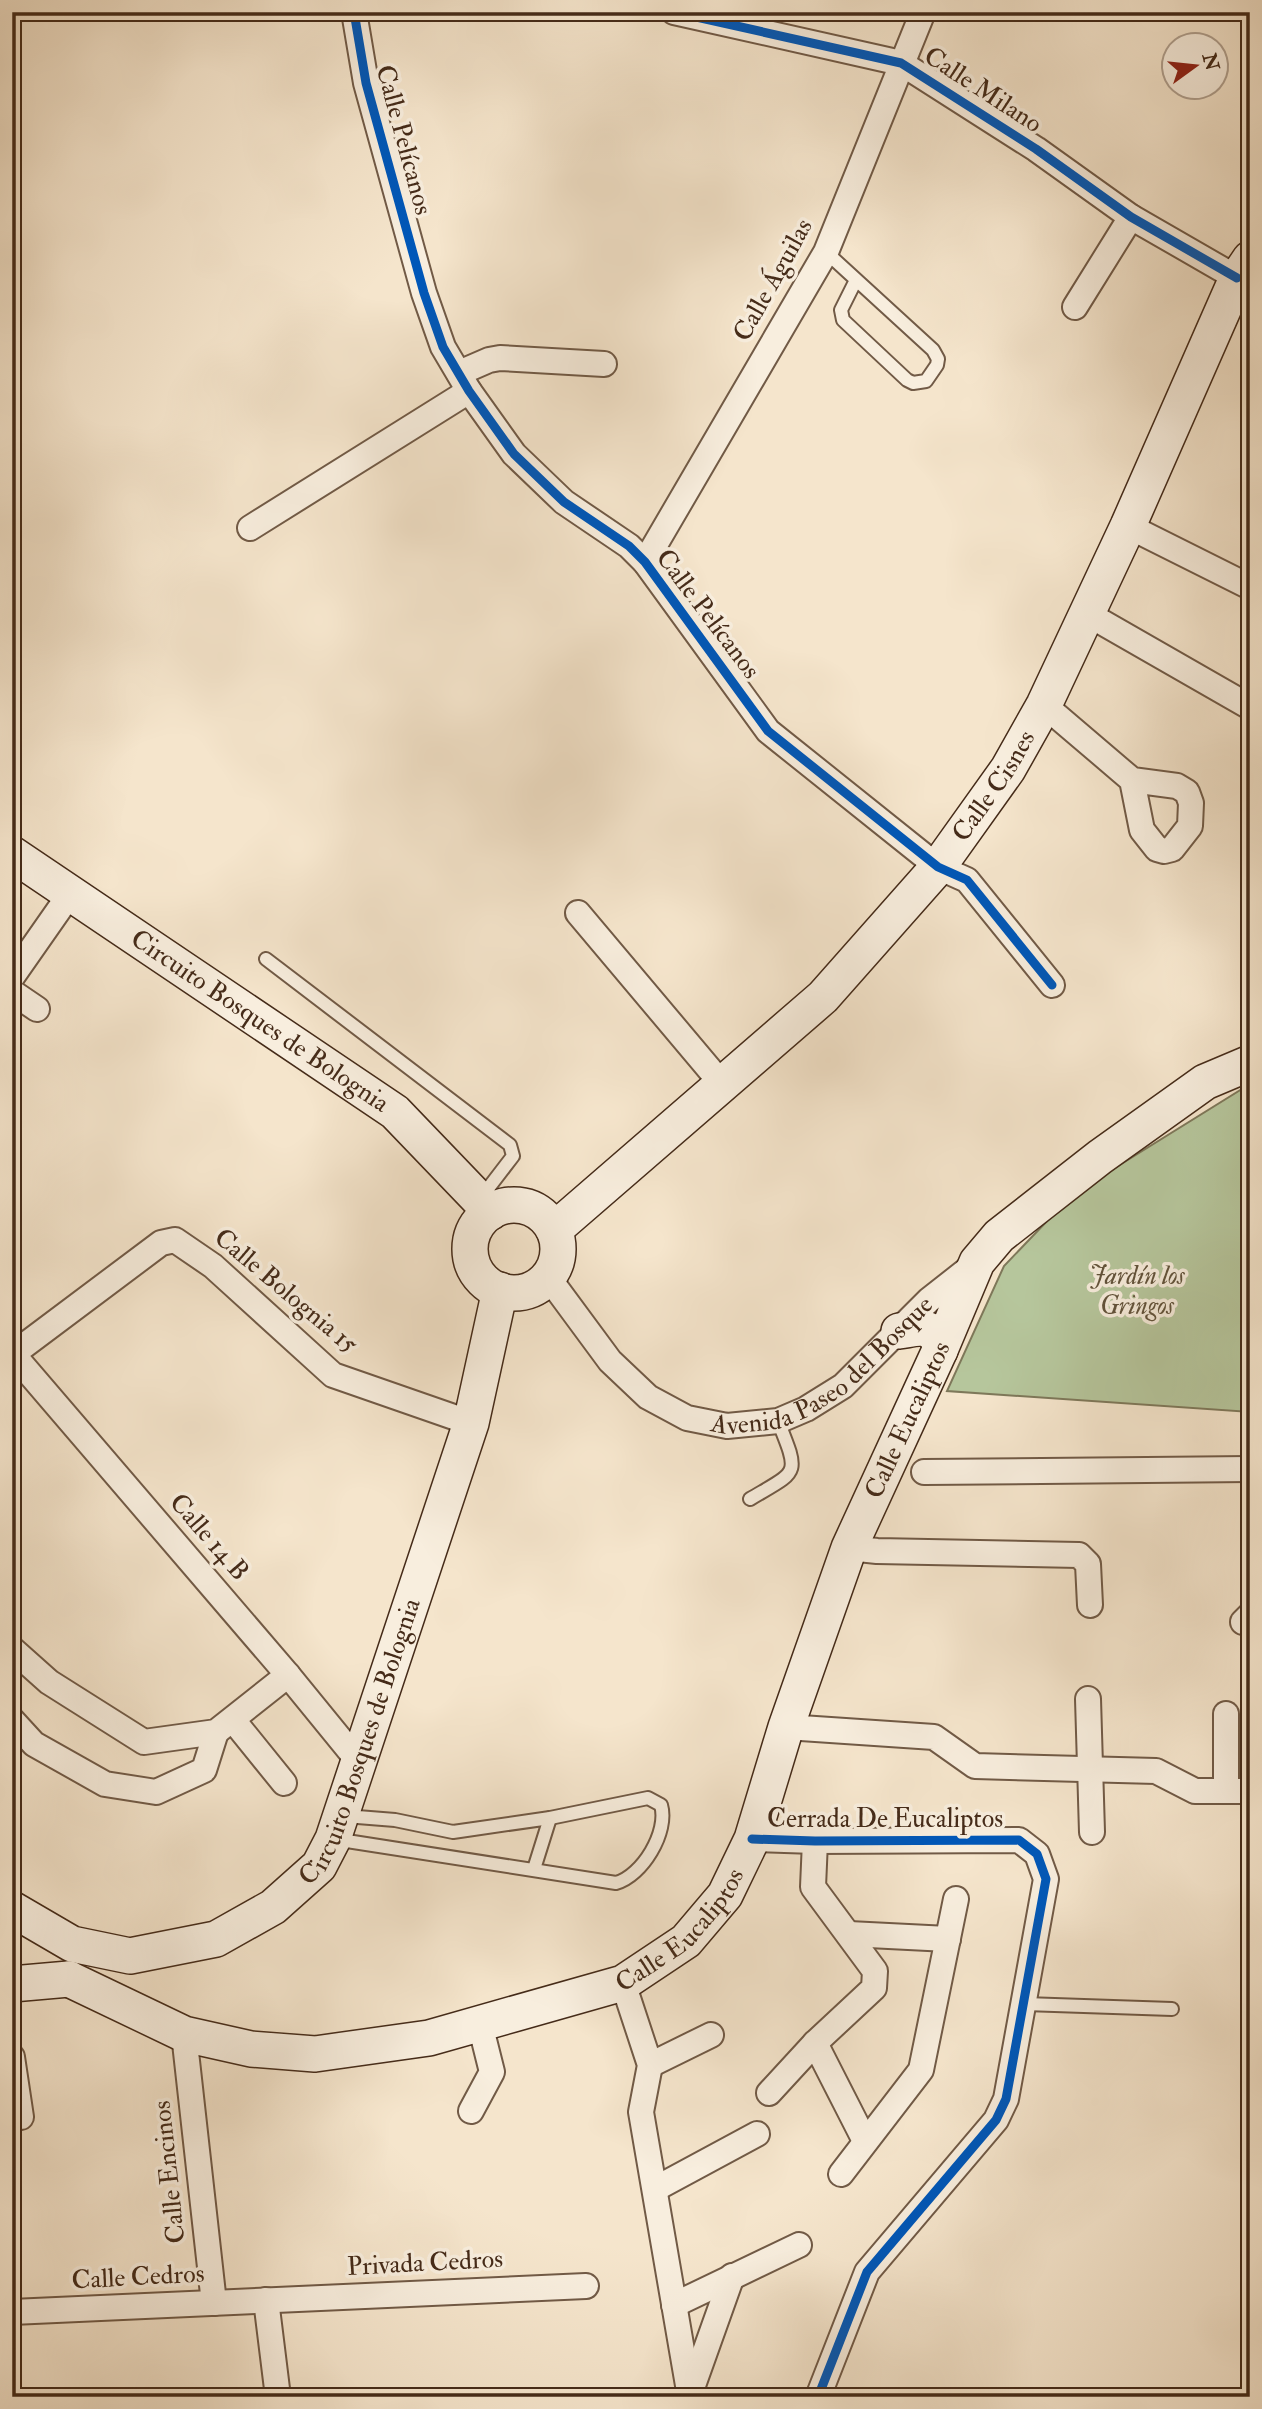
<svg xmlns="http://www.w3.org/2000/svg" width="1262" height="2409" font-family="'IM FELL Double Pica',serif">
  <rect width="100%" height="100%" fill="#f5e5cc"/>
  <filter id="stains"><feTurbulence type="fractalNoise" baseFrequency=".00286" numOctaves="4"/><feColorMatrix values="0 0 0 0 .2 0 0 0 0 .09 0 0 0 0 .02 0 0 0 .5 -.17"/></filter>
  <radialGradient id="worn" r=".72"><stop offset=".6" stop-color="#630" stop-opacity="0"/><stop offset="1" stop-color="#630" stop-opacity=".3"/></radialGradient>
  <path fill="#b6c69c" stroke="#7e785a" stroke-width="2" d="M1250,1084V1412L947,1391L1004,1266L1073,1194Z"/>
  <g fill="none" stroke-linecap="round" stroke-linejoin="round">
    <defs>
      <g id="lane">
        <path d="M826,252L933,350L938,359L937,365L926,381L913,383L907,380L843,320L841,310L856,280"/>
        <path d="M266,959L510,1145L513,1156L480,1199"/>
        <path d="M750,1499C799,1470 800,1476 778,1421"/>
        <path d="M334,1839L616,1883C642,1876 669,1832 661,1805L648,1798L550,1818L453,1832L395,1820L345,1816"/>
        <path d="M534,1869L550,1818"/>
        <path d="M1025,2004L1172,2009"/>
      </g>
      <g id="street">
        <path d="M354,12L366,83L424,293L443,347L469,391L514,454L564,502L629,546L645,562L768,731L938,867L967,880L1052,985"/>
        <path d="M674,12L901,63L1036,149L1131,217L1237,278"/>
        <path d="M1075,307L1131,217"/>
        <path d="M459,373L489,360L500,358L604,364"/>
        <path d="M1128,526L1250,587"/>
        <path d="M250,528L469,391"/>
        <path d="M645,562L826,252L923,12"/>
        <path d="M1086,613L1250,707"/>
        <path d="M1044,705L1132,780L1142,830L1157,849L1164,851L1172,849L1190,826L1191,803L1187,792L1177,786L1132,780"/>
        <path d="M578,913L722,1084"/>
        <path d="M12,977L70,894"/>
        <path d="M12,992L37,1009"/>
        <path id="s1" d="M548,1277L610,1361L648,1397L687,1418L727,1426L778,1421L806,1409L843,1386L929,1300L976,1263"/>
        <path d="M12,1353L288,1675L359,1762"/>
        <path d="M13,1354L161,1243L175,1240L213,1266L333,1375L471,1423"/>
        <path d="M924,1472L1250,1469"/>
        <path d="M849,1548L877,1551L1079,1555L1088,1564L1090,1605"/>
        <path d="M1243,1622L1250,1615"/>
        <path d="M12,1649L49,1682L144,1742L216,1732L288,1675"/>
        <path d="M1088,1699L1092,1832"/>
        <path d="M12,1720L34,1744L105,1784L156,1792L204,1770L216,1732"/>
        <path d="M233,1720L284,1783"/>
        <path d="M786,1727L934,1737L975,1766L1156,1771L1195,1791H1250"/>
        <path d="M1226,1791V1714"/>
        <path d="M752,1839L815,1841L1019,1840L1037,1854L1046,1879L1006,2099L996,2120L867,2272L818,2397"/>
        <path d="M849,1934L948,1939"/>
        <path d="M623,1983L650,2065L641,2112L690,2397"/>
        <path d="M184,2034L214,2303"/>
        <path d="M815,2043L865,2141"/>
        <path d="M12,2057L21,2117"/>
        <path d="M650,2065L711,2035"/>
        <path d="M769,2093L815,2043L874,1988L875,1971L813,1887L815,1841"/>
        <path d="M471,2111L492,2072L480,2024"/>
        <path d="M841,2174L921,2070L956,1899"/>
        <path d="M655,2189L757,2134"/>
        <path d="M266,2300L278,2397"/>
        <path d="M674,2305L799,2245"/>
        <path d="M12,2312L586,2286"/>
        <path d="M691,2391L732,2276"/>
      </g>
      <g id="secondary">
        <path id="s2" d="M12,854L395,1112L491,1212"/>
        <circle cx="514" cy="1249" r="44"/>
        <path id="s3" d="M554,1230L823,997L938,867L1008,769L1044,705L1128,526L1237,278L1250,259"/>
        <path d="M899,1331C920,1328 928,1323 941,1343L940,1350"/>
        <path id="s4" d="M12,1909L72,1944L130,1956L216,1939L273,1907L319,1866L333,1839L471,1423L500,1290"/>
        <path id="s5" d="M69,1979L184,2034L251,2049L315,2054L429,2038L623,1983L686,1941L725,1895L752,1839L786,1727L849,1548L940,1350L977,1262L999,1236L1100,1157L1205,1082L1250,1063"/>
        <path d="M12,1984L69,1979"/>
      </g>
    </defs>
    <use href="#lane" stroke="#715a46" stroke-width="16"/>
    <use href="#street" stroke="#715a46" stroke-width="28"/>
    <use href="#secondary" stroke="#452b19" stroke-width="38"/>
    <use href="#lane" stroke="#f8eede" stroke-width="12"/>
    <use href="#street" stroke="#f8eede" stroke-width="24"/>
    <use href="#secondary" stroke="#f8eede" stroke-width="35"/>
    <defs>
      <g id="cycleway">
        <path d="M354,12L366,83L424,293L443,347L469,391L514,454L564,502L629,546L645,562L768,731L938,867L967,880L1052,985"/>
        <path d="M674,12L901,63L1036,149L1131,217L1237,278"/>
        <path d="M752,1839L815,1841L1019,1840L1037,1854L1046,1879L1006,2099L996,2120L867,2272L818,2397"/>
      </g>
    </defs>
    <use href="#cycleway" stroke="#f8eede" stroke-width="13"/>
    <use href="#cycleway" stroke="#0057b8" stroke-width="9"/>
  </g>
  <g text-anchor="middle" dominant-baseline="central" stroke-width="7" stroke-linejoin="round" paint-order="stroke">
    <g font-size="26" fill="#452b19" stroke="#f8eede">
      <text transform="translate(983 90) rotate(33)">Calle Milano</text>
      <text transform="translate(404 140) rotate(75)">Calle Pelícanos</text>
      <text transform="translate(773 280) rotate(-61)">Calle Águilas</text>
      <text transform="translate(708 614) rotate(53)">Calle Pelícanos</text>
      <text stroke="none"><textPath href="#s3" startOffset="628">Calle Cisnes</textPath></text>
      <text stroke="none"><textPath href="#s2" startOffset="299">Circuito Bosques de Bolognia</textPath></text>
      <text transform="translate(286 1291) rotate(40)">Calle Bolognia 15</text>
      <text stroke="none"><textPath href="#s1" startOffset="357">Avenida Paseo del Bosque</textPath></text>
      <text stroke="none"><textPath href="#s5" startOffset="1223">Calle Eucaliptos</textPath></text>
      <text transform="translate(209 1537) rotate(49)">Calle 14 B</text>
      <text stroke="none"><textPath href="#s4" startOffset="474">Circuito Bosques de Bolognia</textPath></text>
      <text x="885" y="1819">Cerrada De Eucaliptos</text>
      <text stroke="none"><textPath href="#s5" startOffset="656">Calle Eucaliptos</textPath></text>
      <text transform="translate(169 2172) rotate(-96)">Calle Encinos</text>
      <text transform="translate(425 2263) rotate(-3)">Privada Cedros</text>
      <text transform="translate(138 2277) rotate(-3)">Calle Cedros</text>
    </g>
    <g font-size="26" font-style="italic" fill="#61523a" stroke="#f8eede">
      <text x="1137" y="1276">Jardín los<tspan x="1137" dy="30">Gringos</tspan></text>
    </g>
  </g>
  <rect width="1262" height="2409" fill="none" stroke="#f5e5cc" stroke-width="42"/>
  <rect x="14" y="14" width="1234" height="2381" fill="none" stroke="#452b19" stroke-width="3.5"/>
  <rect x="21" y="21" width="1220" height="2367" fill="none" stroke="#452b19" stroke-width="2"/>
  <g transform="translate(1195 66) rotate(75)"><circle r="33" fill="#f8eede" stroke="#b0a08f" stroke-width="2"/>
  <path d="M0-5L12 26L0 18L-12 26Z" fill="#8f2418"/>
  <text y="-10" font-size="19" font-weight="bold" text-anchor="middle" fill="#452b19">N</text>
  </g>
  <rect width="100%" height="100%" filter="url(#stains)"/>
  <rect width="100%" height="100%" fill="url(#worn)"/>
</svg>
